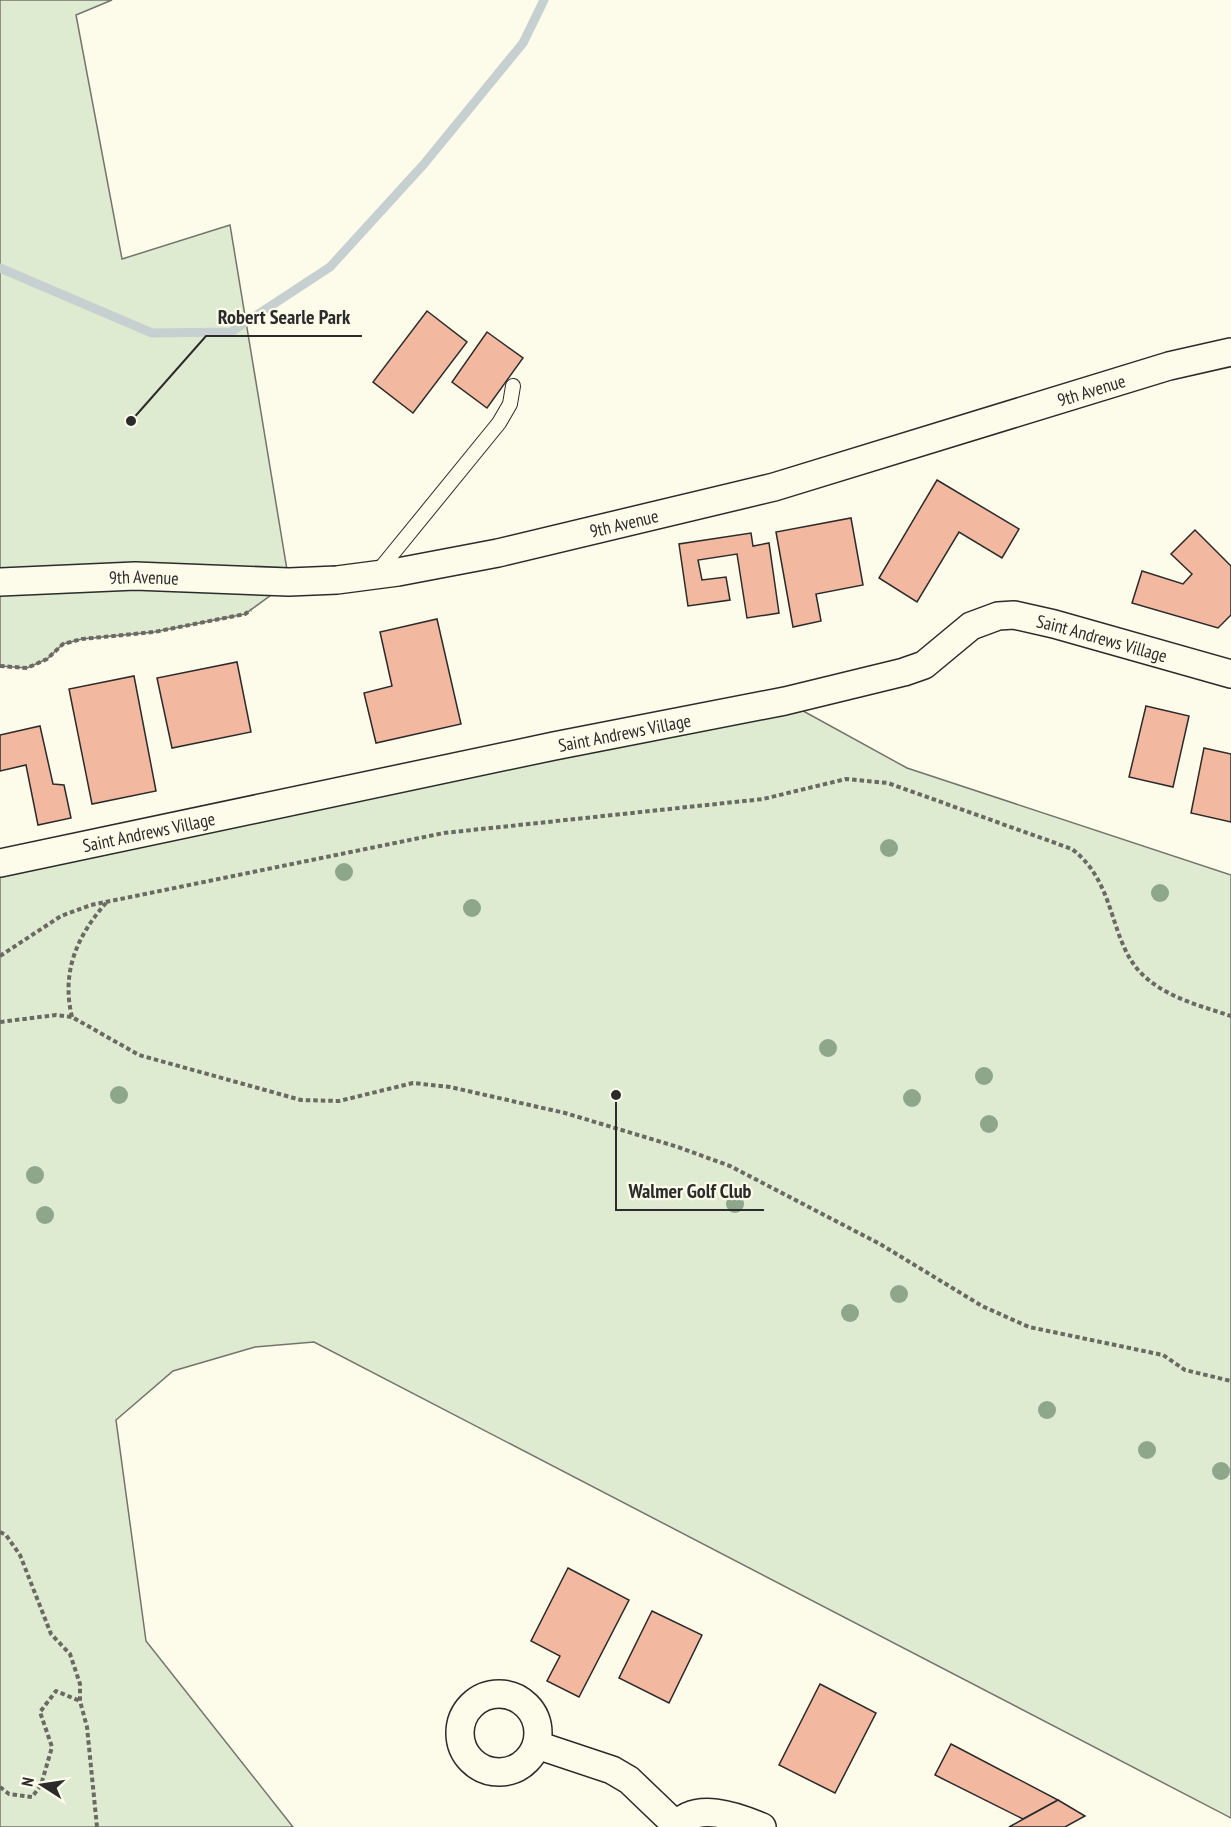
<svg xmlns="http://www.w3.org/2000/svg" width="1231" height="1827" font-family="'PT Sans Narrow',sans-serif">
  <rect width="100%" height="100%" fill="#fdfbea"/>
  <g fill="#deebd1" stroke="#74746e" stroke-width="1.5">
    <path d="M0,0H112L76,15L122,259L230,225L289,582L245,614L154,632L82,639L63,644L47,659L27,668L0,666Z"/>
    <path d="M785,701L907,768L1231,875V1818L314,1342L255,1347L173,1371L116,1420L146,1641L293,1827H0V863Z"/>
  </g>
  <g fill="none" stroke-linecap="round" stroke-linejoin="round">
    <path stroke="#c7d0d0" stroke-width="9" d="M0,268L152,333L231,332L330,267L424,164L523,43L544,0"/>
  </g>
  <g fill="#f2b8a0" stroke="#2b2b2b" stroke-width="1.5">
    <path d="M427,311L467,342L413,413L373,382Z"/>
    <path d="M487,332L523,358L487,408L452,382Z"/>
    <path d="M937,480L1019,529L1002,558L959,532L917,602L879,578Z"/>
    <path d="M851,518L863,585L816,594L821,621L793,627L776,532Z"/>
    <path d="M1195,530L1231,566V615L1218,628L1132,603L1142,571L1183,584L1192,574L1171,554Z"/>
    <path d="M751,533L753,546L769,543L779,613L747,618L737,554L698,560L702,580L726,577L730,600L688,606L679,544Z"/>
    <path d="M437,619L461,724L376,743L364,693L392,686L380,632Z"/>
    <path d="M237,662L251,732L172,748L157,678Z"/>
    <path d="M134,676L156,791L92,804L69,689Z"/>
    <path d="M1146,706L1189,716L1173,787L1129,777Z"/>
    <path d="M40,726L53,784L64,785L71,818L38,825L26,765L0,771V735Z"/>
    <path d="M1204,748L1231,754V822L1191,813Z"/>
    <path d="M568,1568L629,1600L579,1697L547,1681L560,1656L531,1641Z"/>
    <path d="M652,1611L702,1635L669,1703L619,1678Z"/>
    <path d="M820,1684L876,1713L835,1793L779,1765Z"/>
    <path d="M951,1744L1058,1800L1023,1819L935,1775Z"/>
    <path d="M1058,1800L1085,1816L1065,1827H1009Z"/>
  </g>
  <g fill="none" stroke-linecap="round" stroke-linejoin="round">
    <defs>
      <path id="lane" d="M376,574L499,423L510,404L513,386"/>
      <g id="street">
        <path id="s1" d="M0,582L135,576L289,582L337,580L398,572L498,553L774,487L1169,366L1231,352"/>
        <path id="s2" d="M0,863L554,746L785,701L904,672L924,665L971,626L998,616L1014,615L1054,624L1231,674"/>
        <circle cx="499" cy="1733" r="39"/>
        <path d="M537,1745L612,1770L629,1780L676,1825"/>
        <path d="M675,1827C695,1801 736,1816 762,1827"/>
      </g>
    </defs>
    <use href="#lane" stroke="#2b2b2b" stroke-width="16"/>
    <use href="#street" stroke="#2b2b2b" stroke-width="30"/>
    <g stroke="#6a6964" stroke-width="4" stroke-dasharray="4.5 3" stroke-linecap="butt">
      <path d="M0,666L27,668L47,659L63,644L82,639L154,632L245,614L251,610"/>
      <path d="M0,956L61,916L91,905L444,833L763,799L846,779L888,783L1072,849C1118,884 1108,943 1144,976C1168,998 1201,1006 1231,1016"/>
      <path d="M72,1017C61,972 77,936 106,903"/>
      <path d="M0,1022L56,1015L72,1017L139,1055L301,1100L339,1101L413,1083L450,1087L565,1113L678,1147L730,1166L880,1244L982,1306L1029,1327L1163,1355L1185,1370L1231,1381"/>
      <path d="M0,1532L6,1535L20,1555L51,1634L70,1654L80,1684V1701L87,1727L97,1827"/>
      <path d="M0,1787L9,1794L32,1797L41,1785L52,1747L40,1712L56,1691L80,1701"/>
    </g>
    <use href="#lane" stroke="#fdfbea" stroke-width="14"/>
    <use href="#street" stroke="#fdfbea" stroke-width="27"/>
  </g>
  <g fill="#8ea78a">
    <circle cx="889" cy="848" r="9"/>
    <circle cx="344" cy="872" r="9"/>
    <circle cx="1160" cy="893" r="9"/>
    <circle cx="472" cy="908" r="9"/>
    <circle cx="828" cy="1048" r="9"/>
    <circle cx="984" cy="1076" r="9"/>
    <circle cx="119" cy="1095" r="9"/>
    <circle cx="912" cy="1098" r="9"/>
    <circle cx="989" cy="1124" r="9"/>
    <circle cx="35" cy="1175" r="9"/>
    <circle cx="735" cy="1204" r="9"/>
    <circle cx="45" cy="1215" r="9"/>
    <circle cx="899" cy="1294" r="9"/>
    <circle cx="850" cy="1313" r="9"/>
    <circle cx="1047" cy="1410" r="9"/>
    <circle cx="1147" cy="1450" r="9"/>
    <circle cx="1221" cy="1471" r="9"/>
  </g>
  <g text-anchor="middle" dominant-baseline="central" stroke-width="4.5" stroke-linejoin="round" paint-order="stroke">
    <g font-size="18" fill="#2b2b2b" stroke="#fdfbea">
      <text stroke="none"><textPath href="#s1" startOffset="1116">9th Avenue</textPath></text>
      <text stroke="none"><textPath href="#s1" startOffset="630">9th Avenue</textPath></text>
      <text stroke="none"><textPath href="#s1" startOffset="144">9th Avenue</textPath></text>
      <text stroke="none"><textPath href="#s2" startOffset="1142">Saint Andrews Village</textPath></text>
      <text stroke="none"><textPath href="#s2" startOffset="638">Saint Andrews Village</textPath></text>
      <text stroke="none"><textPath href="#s2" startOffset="152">Saint Andrews Village</textPath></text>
    </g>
  </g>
  <path fill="none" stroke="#2b2b2b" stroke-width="2" d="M131 421L206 336H362M616 1095L616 1210H764"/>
  <g fill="#2b2b2b" stroke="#fdfbea" stroke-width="2">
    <circle cx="131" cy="421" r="6"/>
    <circle cx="616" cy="1095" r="6"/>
  </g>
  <g font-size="20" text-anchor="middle" font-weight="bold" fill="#2b2b2b" stroke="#fdfbea" stroke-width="4.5" stroke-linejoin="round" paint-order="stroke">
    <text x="284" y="324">Robert Searle Park</text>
    <text x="690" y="1198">Walmer Golf Club</text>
  </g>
  <g transform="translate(42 1785) rotate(282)" stroke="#fdfbea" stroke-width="4.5" paint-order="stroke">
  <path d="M0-4.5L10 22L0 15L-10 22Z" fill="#2b2b2b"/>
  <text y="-9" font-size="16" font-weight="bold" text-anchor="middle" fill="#2b2b2b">N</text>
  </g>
</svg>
